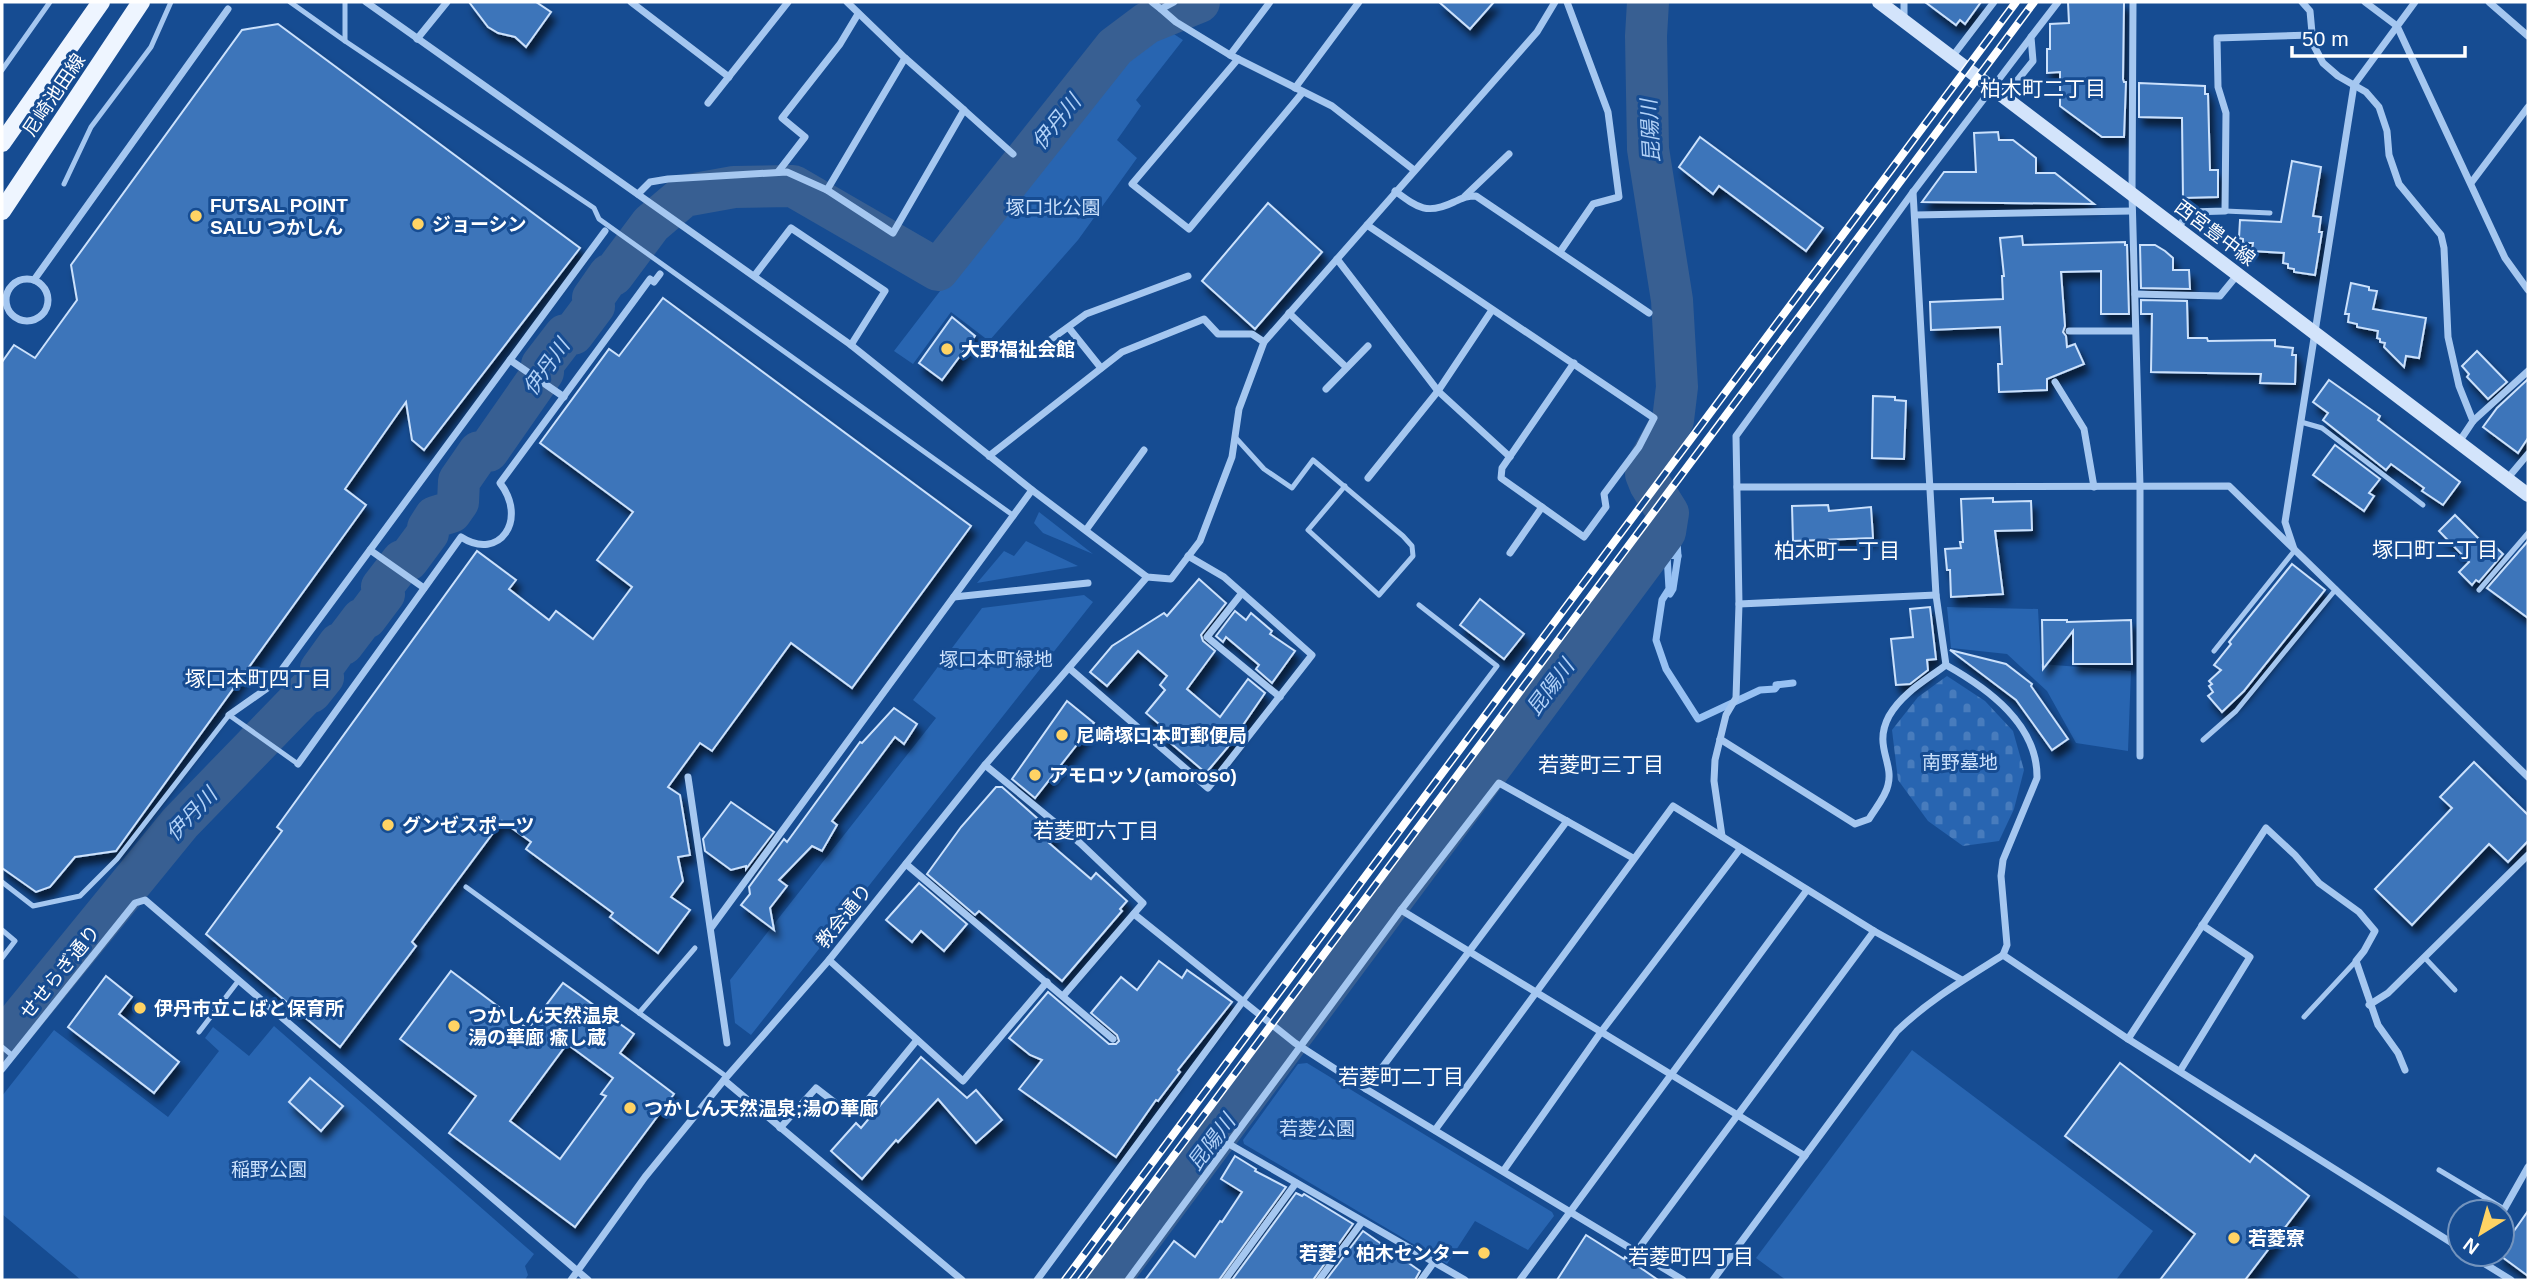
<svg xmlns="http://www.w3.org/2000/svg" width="2530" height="1282" font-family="Helvetica,'Noto Sans JP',sans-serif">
  <defs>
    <pattern id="cemetery-stones" width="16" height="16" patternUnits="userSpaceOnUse" patternTransform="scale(1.75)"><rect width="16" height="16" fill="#2865b1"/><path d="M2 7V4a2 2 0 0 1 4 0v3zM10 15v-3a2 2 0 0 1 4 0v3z" fill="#487cbd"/></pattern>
    <filter id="shadow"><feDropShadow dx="4.5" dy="8" stdDeviation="3.5" flood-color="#0009"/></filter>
  </defs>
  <rect width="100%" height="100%" fill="#164c92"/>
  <path fill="url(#cemetery-stones)" d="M1947,676L1985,701L2013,731L2024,770L2014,809L1999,841L1963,846L1928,821L1898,780L1892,730L1918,697Z"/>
  <g fill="#2865b1">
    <path d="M1163,27L1183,40L1136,100L1141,106L1117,140L1137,158L1078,240L989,341L951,312L913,364L894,351L1086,101L1139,38Z"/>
    <path d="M1039,512L1093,554L1043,533L1034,523Z"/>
    <path d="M1026,541L1078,566L977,583L1004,551L1014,556Z"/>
    <path d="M1084,595L1093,602L751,1035L735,1023L730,980L936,718L913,700L982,608Z"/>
    <path d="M1947,607L2038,609L2041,664L2131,671L2128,751L2076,743L2047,691L2007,654L1951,648Z"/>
    <path d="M274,1026L534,1254L525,1266L528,1275L525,1280H81L2,1214V1096L54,1030L168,1117L219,1051L205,1038L213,1027L249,1056Z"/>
    <path d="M1912,1050L2153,1231L2116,1280H1786L1756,1258Z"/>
    <path d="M1307,1063L1552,1212L1554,1216L1528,1250L1475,1221L1447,1264L1244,1144L1243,1140L1298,1064Z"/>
  </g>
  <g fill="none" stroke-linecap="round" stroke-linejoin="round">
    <g stroke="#97c1f3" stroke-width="7">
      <path d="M1668,513L1676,527L1678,556L1667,555L1669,589L1662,600L1656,640L1666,669L1698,719L1760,690L1775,689L1778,685"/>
      <path d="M1670,594L1673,589L1678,556"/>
      <path d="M1776,685L1793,683"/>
    </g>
    <g stroke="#385f92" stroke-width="42">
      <path d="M2,1041L180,823L308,691L311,692L323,677L321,669L339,644H343L362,619L366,618L384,594L382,587L402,561L408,560L428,533V528L435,517L451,512L458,502L459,481L479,452L488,451L543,372L542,365L565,335L573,334L594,306L593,298L609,275H613L651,224L684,196L734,187L793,186L938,270L1115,47L1147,23L1199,2"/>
      <path d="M1109,1280L1665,532L1668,513L1650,484L1646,474L1648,464L1673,420L1677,387L1672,300L1648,149L1646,36L1648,2"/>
    </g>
  </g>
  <g fill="#3e75ba" stroke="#cbe1fc" stroke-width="2" fill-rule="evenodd" filter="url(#shadow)">
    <path d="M469,2H536L551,12L526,47L515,37L498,33L488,27Z"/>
    <path d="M1439,2H1494L1470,29Z"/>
    <path d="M1925,2H1981L1965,24L1960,20L1956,25Z"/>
    <path d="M2068,2H2124L2123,79L2124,82H2126L2124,137H2102L2060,106V72L2047,73V49H2050V24L2069,23Z"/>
    <path d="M278,24L580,248L424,450L412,440L406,402L345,489L366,505L116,851L75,857L50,887L36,892L2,868V362L14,345L35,358L77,300L71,265L242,30Z"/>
    <path d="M2139,83L2205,86V94H2208L2210,170H2218V197L2183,198L2182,118L2139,117Z"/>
    <path d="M1998,132L1999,140H2013L2036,158V173H2055L2094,204L1922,202L1944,172H1976L1974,133Z"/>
    <path d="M1700,137L1823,228L1806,251L1719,186L1713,194L1679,167Z"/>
    <path d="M2292,161L2321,167L2313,216L2321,217L2319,232H2322L2315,275L2294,272V269L2288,268V264L2283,263L2284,253L2252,251L2253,243H2243V239L2239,238L2240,220L2281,222Z"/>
    <path d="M1268,203L1322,252L1255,329L1202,281Z"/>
    <path d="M2022,236L2023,245L2125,242V245H2127L2129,314H2101V271L2061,272L2065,326L2063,332L2066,336L2067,347L2075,344L2084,364L2047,379V390L1999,392L1998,364H2002L2000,327L1931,330L1930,302L2003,299L2002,276H2004L2000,238Z"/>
    <path d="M2140,245H2155L2165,251L2173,258V270H2189L2190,289L2141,288Z"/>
    <path d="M2351,283L2369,287V290L2377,291L2373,309L2426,318L2419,358L2406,356L2404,367L2384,347L2385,343L2380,342V339L2377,338L2378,331L2357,327V324L2348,322L2349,314H2345Z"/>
    <path d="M663,298L971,526L852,688L791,643L712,751L700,743L668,787L680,795L690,855L678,857L683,881L671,897L690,910L658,953L610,917L613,913L526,849L531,842L502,821L412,942L416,946L340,1047L206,934L282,831L277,827L477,551L516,580L509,589L549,620L556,611L593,639L632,587L597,560L633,512L540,443L609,349L619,356Z"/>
    <path d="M2141,300L2187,301L2188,338H2207L2208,341L2275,340V346L2293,348L2292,355H2296L2295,384L2260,383L2261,374L2151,372L2152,314H2141Z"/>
    <path d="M952,317L975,336L942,380L919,363Z"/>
    <path d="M2477,351L2507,382L2488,399L2467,377L2469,374L2462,366Z"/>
    <path d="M2528,379V438L2518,453L2483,427L2497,408Z"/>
    <path d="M2329,380L2380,416L2378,420L2460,482L2443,505L2422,491L2424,488L2391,464L2386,470L2323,420L2328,413L2313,402Z"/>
    <path d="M1873,396L1895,397V400L1906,401L1904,459L1872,458Z"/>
    <path d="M2335,445L2380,479L2369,493L2374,496L2364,511L2313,475Z"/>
    <path d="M1993,498V502L2031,501L2032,530L1995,531L2003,594L1951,597L1950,570H1947L1945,549L1961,548L1960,542H1963L1961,499Z"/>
    <path d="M1828,505L1829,511L1871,507L1873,538L1793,541L1792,506Z"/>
    <path d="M2455,515L2485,545L2489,541L2503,554L2479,582L2476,580L2472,585L2459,572L2469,562L2439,531Z"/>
    <path d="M2528,541V618L2487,588Z"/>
    <path d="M2292,564L2325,590L2244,691L2222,712L2208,696L2213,692L2209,686L2212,684L2209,681L2221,670L2214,665L2231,644L2229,642Z"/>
    <path d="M1199,579L1226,603L1201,635L1203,641L1215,651L1187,689L1220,717L1248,679L1265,693L1228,747L1206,773L1161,735L1166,730L1146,713L1165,690L1160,685L1167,676L1138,651L1107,686L1090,672L1112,646L1164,613L1167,616Z"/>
    <path d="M1480,599L1524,634L1504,659L1460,625Z"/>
    <path d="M1930,607L1936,659L1927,660L1928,670L1910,684L1896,685L1891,639L1913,637L1910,609Z"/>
    <path d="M1235,611L1246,620L1251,613L1272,631L1270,634L1295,651L1272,683L1256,669L1259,665L1226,637L1223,642L1216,636Z"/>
    <path d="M2042,620H2067V622L2131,620L2132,664H2073V631L2043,669Z"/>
    <path d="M1950,650L2006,664L2032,684L2031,686L2068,739L2052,750L2016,700Z"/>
    <path d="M1067,701L1094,723L1035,798L1012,779Z"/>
    <path d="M894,708L917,724L904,744L895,737L832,821L837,825L822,851L812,846L779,880L787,886L770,908L774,930L741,905L750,894L749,887L784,839L787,842L860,742L862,743Z"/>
    <path d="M2474,762L2528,815V841L2508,862L2489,844L2412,925L2375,889L2452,808L2440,797Z"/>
    <path d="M996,787H1002L1046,826L1045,828L1055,837L1049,843L1091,879L1096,873L1127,901L1120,909L1122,911L1062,981L979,911L975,915L927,874L961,827Z"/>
    <path d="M731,802L774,832L746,869V866L731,870L705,851L703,839Z"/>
    <path d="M919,883L967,924L944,951L921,931L912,942L886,920Z"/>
    <path d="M1159,961L1182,978L1187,970L1232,1002L1178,1070L1180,1072L1158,1101L1156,1100L1116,1157L1019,1089L1042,1060L1030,1055L1009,1038L1048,992L1109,1044H1116L1119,1041L1117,1035L1091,1013L1121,977L1137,990Z"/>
    <path d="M451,971L528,1029L563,983L634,1034L620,1053L674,1094L575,1227L449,1133L476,1096L400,1039ZM567,1044L613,1078L601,1094L606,1096L560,1159L510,1121Z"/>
    <path d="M106,976L132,997L119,1014L179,1062L154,1093L68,1027Z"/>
    <path d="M921,1057L967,1098L976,1090L1002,1120L976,1143L938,1099L898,1142L896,1140L862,1179L831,1151L856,1123L861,1128Z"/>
    <path d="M2120,1063L2250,1162L2255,1155L2309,1196L2245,1280H2160L2195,1234L2065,1136Z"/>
    <path d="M310,1078L343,1106L321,1131L289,1102Z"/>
    <path d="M1235,1156L1256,1169L1255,1171L1286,1187L1219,1280H1145L1174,1241L1195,1257L1220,1221L1222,1222L1242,1192L1221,1179Z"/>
    <path d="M1296,1193L1302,1196L1304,1194L1353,1224L1313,1280H1232Z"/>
    <path d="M2528,1211V1276L2498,1254H2502V1248Z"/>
    <path d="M1363,1231L1420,1271L1415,1280H1326Z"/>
    <path d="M1586,1235L1624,1259L1625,1257L1658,1280H1557Z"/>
  </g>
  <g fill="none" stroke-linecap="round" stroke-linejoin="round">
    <g stroke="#a5c7f0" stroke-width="5">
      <path d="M290,2L345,41L594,208L599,219L1014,516"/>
      <path d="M345,41V2"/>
      <path d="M2,70L50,2"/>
      <path d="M64,184L91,127L151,47L171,2"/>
      <path d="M2225,211L2270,213"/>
      <path d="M2301,422L2322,428L2423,505"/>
      <path d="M1235,437L1264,469L1292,488L1313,460L1403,536L1412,546L1413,556L1379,595L1308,530L1345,486"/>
      <path d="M2479,590L2528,533"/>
      <path d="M2214,651L2295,550"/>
      <path d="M2203,740L2236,711L2336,589"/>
      <path d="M2,882L33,906L80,896L117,859L229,715L298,764"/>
      <path d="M466,887L727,1077"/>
      <path d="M2,930L15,941L2,958"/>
      <path d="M2425,958L2455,990"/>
      <path d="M1243,1001L1497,666L1419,605"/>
      <path d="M639,1013L695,948"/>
      <path d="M2304,1017L2356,961"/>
      <path d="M199,1032L239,980"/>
      <path d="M2,1047L13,1056"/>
      <path d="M2439,1170L2504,1209"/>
    </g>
    <g stroke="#a5c7f0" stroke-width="7">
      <path d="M366,2L851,345L1032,490L1147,577L1171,579L1200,541L1232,457L1239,409L1264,342L1537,32L1555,2"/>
      <path d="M631,2L729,77"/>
      <path d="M1152,2L1161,9L1174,2"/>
      <path d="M1270,2L1230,55L1332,106L1414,170"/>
      <path d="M1904,2V20"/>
      <path d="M2133,2L2132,194L2140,486V756"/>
      <path d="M2302,2L2310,11L2313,44L2323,63L2338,76L2366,92L2379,107L2387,131L2389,155L2399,184L2441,235L2444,248L2448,337L2459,386L2473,421"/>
      <path d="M2365,2L2397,26L2505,258L2528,290"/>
      <path d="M2489,2L2528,36"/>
      <path d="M1161,9L1176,22L1230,55"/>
      <path d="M417,39L447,2"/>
      <path d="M1952,57L1994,2"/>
      <path d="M1238,59L1132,184L1189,229L1303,92"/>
      <path d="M1295,88L1359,2"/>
      <path d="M2004,97L2033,61L2031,37L2058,2"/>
      <path d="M708,103L788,2"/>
      <path d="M964,110L1013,154"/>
      <path d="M778,172L805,137L782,118L840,44L858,14"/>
      <path d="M2471,183L2528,107"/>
      <path d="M827,190L905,58"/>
      <path d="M1395,191C1418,208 1427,215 1454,202C1463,198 1466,196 1476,196L1649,313"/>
      <path d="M638,194L650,182L668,179L787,172L827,190L893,233L964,110L905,58L847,2"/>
      <path d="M1465,196L1509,154"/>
      <path d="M1915,215L2132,211"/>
      <path d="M1367,225L1654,418L1639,447L1604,494L1606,507L1584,537L1501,478L1502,468L1574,363"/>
      <path d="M2178,228L2189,212L2225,211L2226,113L2218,87L2217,38L2312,35"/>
      <path d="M1560,252L1593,204L1619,197L1608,112L1567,2"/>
      <path d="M1337,259L1438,391L1510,457"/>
      <path d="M755,275L791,228L885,291L851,345"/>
      <circle cx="27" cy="300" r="21"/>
      <path d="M34,280L228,9"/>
      <path d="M2135,294L2220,296L2238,274"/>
      <path d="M1289,313L1346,367"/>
      <path d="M1069,328L1101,368"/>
      <path d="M2069,331H2135"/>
      <path d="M1046,343L1086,314L1188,276"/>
      <path d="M510,360L564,397"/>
      <path d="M2055,382L2084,429L2094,487"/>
      <path d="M1326,389L1368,346"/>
      <path d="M2459,442L2473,421L2528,371"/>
      <path d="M989,456L1122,352L1204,319L1218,334H1252L1264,342"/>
      <path d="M1368,478L1438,391L1492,310"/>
      <path d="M2507,479L2528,454"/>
      <path d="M1737,487L2229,486L2528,777"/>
      <path d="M1086,530L1144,450"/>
      <path d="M2294,549L2285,522L2354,85L2415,2"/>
      <path d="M370,550L424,588"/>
      <path d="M1510,553L1542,507"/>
      <path d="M1242,593L1207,637L1280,697"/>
      <path d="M954,597L1088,583"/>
      <path d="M1739,604L1936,595"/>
      <path d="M1069,668L1208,788L1312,655L1224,577L1188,556"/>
      <path d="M229,715L269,687L605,231"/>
      <path d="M1720,739L1855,824L1869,819C1875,809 1886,796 1888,785C1894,762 1873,746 1889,716C1902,693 1926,680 1946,665"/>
      <path d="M298,764L461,537C500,562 528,519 500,483L650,279L654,282L660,274"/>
      <path d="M985,765L1080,843L1143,903L1063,996"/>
      <path d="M688,777L727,1043"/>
      <path d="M1722,836L1714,781L1715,760L1726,715L1736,698L1739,604L1736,436L1913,192L2031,37"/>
      <path d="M906,864L1113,1039"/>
      <path d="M1401,910L1805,1156"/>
      <path d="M1134,914L1295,1043L1366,1089L1683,1280"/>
      <path d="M711,928L1032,490"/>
      <path d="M2003,955L2128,1039L2460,1248"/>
      <path d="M829,960L963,1081L1047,982"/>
      <path d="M2369,1005L2388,993L2528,855"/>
      <path d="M2128,1039L2266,828L2295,855L2319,883L2359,912L2375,931L2364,951L2356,961L2378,1025L2398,1053L2405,1070"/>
      <path d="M2,1069L135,903L145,900L588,1280"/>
      <path d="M2180,1071L2250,957L2202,925"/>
      <path d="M724,1080L962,1280"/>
      <path d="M1366,1089L1567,821"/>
      <path d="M780,1128L816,1088L838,1105L863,1106L917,1040"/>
      <path d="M1435,1130L1673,806L1874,931L1962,980"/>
      <path d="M1229,1144L1465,1280"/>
      <path d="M1504,1170L1601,1032L1740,849"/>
      <path d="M2502,1213L2528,1167"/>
      <path d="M1636,1252L1874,931"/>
      <path d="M2469,1254L2511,1280"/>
      <path d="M571,1280L645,1177L724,1080L829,960L985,765L1147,577"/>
      <path d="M1037,1280L1243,1001"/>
      <path d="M1128,1280L1401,910L1499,783L1633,858"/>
      <path d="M1225,1280L1296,1183"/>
      <path d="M1319,1280L1362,1222"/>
      <path d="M1421,1280L1434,1262"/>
      <path d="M1520,1280L1807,890"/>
      <path d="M1713,1280L1897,1031C1929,1000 1965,979 2003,955L2007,945L2001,876L2003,860L2037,778C2038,724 1987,688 1946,665L1936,595L1913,192"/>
    </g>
    <path stroke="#d3e4fb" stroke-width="14" d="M1879,2L2528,495"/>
    <g stroke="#eef5ff" stroke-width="18">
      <path d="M2,143L101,2"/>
      <path d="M2,211L141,2"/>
    </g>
    <defs>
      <g id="rail">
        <path d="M1065,1280L2016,2"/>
        <path d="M1081,1280L2034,2"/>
      </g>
    </defs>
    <use href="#rail" stroke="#fff" stroke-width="8"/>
    <use href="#rail" stroke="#164c92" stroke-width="5" stroke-dasharray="16" stroke-linecap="butt"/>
  </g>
  <g fill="#ffd364" stroke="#164c92" stroke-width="2.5">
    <circle cx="196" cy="216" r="7"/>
    <circle cx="418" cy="224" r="7"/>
    <circle cx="947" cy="349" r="7"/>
    <circle cx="1062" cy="735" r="7"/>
    <circle cx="1035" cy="775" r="7"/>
    <circle cx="388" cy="825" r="7"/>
    <circle cx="140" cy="1008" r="7"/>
    <circle cx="454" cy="1026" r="7"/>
    <circle cx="630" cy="1108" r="7"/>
    <circle cx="2234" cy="1238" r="7"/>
    <circle cx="1484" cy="1253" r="7"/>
  </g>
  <g text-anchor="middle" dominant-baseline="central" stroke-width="6" stroke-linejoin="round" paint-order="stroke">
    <g font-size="19" fill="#fff" stroke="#164c92">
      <text transform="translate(54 95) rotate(-56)">尼崎池田線</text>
      <text transform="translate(2215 233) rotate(37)">西宮豊中線</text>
      <text transform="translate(844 916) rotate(-51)">教会通り</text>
      <text transform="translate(60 972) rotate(-51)">せせらぎ通り</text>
    </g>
    <g font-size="19" font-weight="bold" fill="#fff" stroke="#164c92" text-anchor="start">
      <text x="210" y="205">FUTSAL POINT<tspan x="210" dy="22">SALU つかしん</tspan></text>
      <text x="432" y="224">ジョーシン</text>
      <text x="961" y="349">大野福祉会館</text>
      <text x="1076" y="735">尼崎塚口本町郵便局</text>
      <text x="1049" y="775">アモロッソ(amoroso)</text>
      <text x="402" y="825">グンゼスポーツ</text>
      <text x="154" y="1008">伊丹市立こばと保育所</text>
      <text x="468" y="1015">つかしん天然温泉<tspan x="468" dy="22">湯の華廊 瘉し蔵</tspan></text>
      <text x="644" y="1108">つかしん天然温泉;湯の華廊</text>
      <text x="2248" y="1238">若菱寮</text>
      <text x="1470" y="1253" text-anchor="end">若菱・柏木センター</text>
    </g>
    <g font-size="19" fill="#cbe1fc" stroke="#164c92">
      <text x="1053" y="207">塚口北公園</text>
      <text x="996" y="659">塚口本町緑地</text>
      <text x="1960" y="762">南野墓地</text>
      <text x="1317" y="1128">若菱公園</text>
      <text x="269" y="1169">稲野公園</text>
    </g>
    <g font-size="21" fill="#fff" stroke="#164c92">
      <text x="2043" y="88">柏木町二丁目</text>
      <text x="2435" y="549">塚口町二丁目</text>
      <text x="1837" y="550">柏木町一丁目</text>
      <text x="258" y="678">塚口本町四丁目</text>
      <text x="1601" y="764">若菱町三丁目</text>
      <text x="1096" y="830">若菱町六丁目</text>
      <text x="1401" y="1076">若菱町二丁目</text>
      <text x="1691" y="1256">若菱町四丁目</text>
    </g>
    <g font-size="21" font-style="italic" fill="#b1d1f7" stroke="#164c92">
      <text transform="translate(1056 122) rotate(-51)">伊丹川</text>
      <text transform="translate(1650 131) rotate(-93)">昆陽川</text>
      <text transform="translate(546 367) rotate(-55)">伊丹川</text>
      <text transform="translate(1550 687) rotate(-53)">昆陽川</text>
      <text transform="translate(191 814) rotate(-47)">伊丹川</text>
      <text transform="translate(1211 1142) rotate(-53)">昆陽川</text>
    </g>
  </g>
  <rect width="2530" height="1282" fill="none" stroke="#ffffff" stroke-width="7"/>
  <g transform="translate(2481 1233) rotate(217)"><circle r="33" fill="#164c92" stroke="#7394be" stroke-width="2"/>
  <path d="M0-5L12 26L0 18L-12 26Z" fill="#ffd364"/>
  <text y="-10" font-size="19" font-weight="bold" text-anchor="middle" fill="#ffffff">N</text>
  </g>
  <path d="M2292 46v10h173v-10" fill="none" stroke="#ffffff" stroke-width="3.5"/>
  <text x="2302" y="46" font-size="21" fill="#ffffff" stroke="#164c92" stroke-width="5" paint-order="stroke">50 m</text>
</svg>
